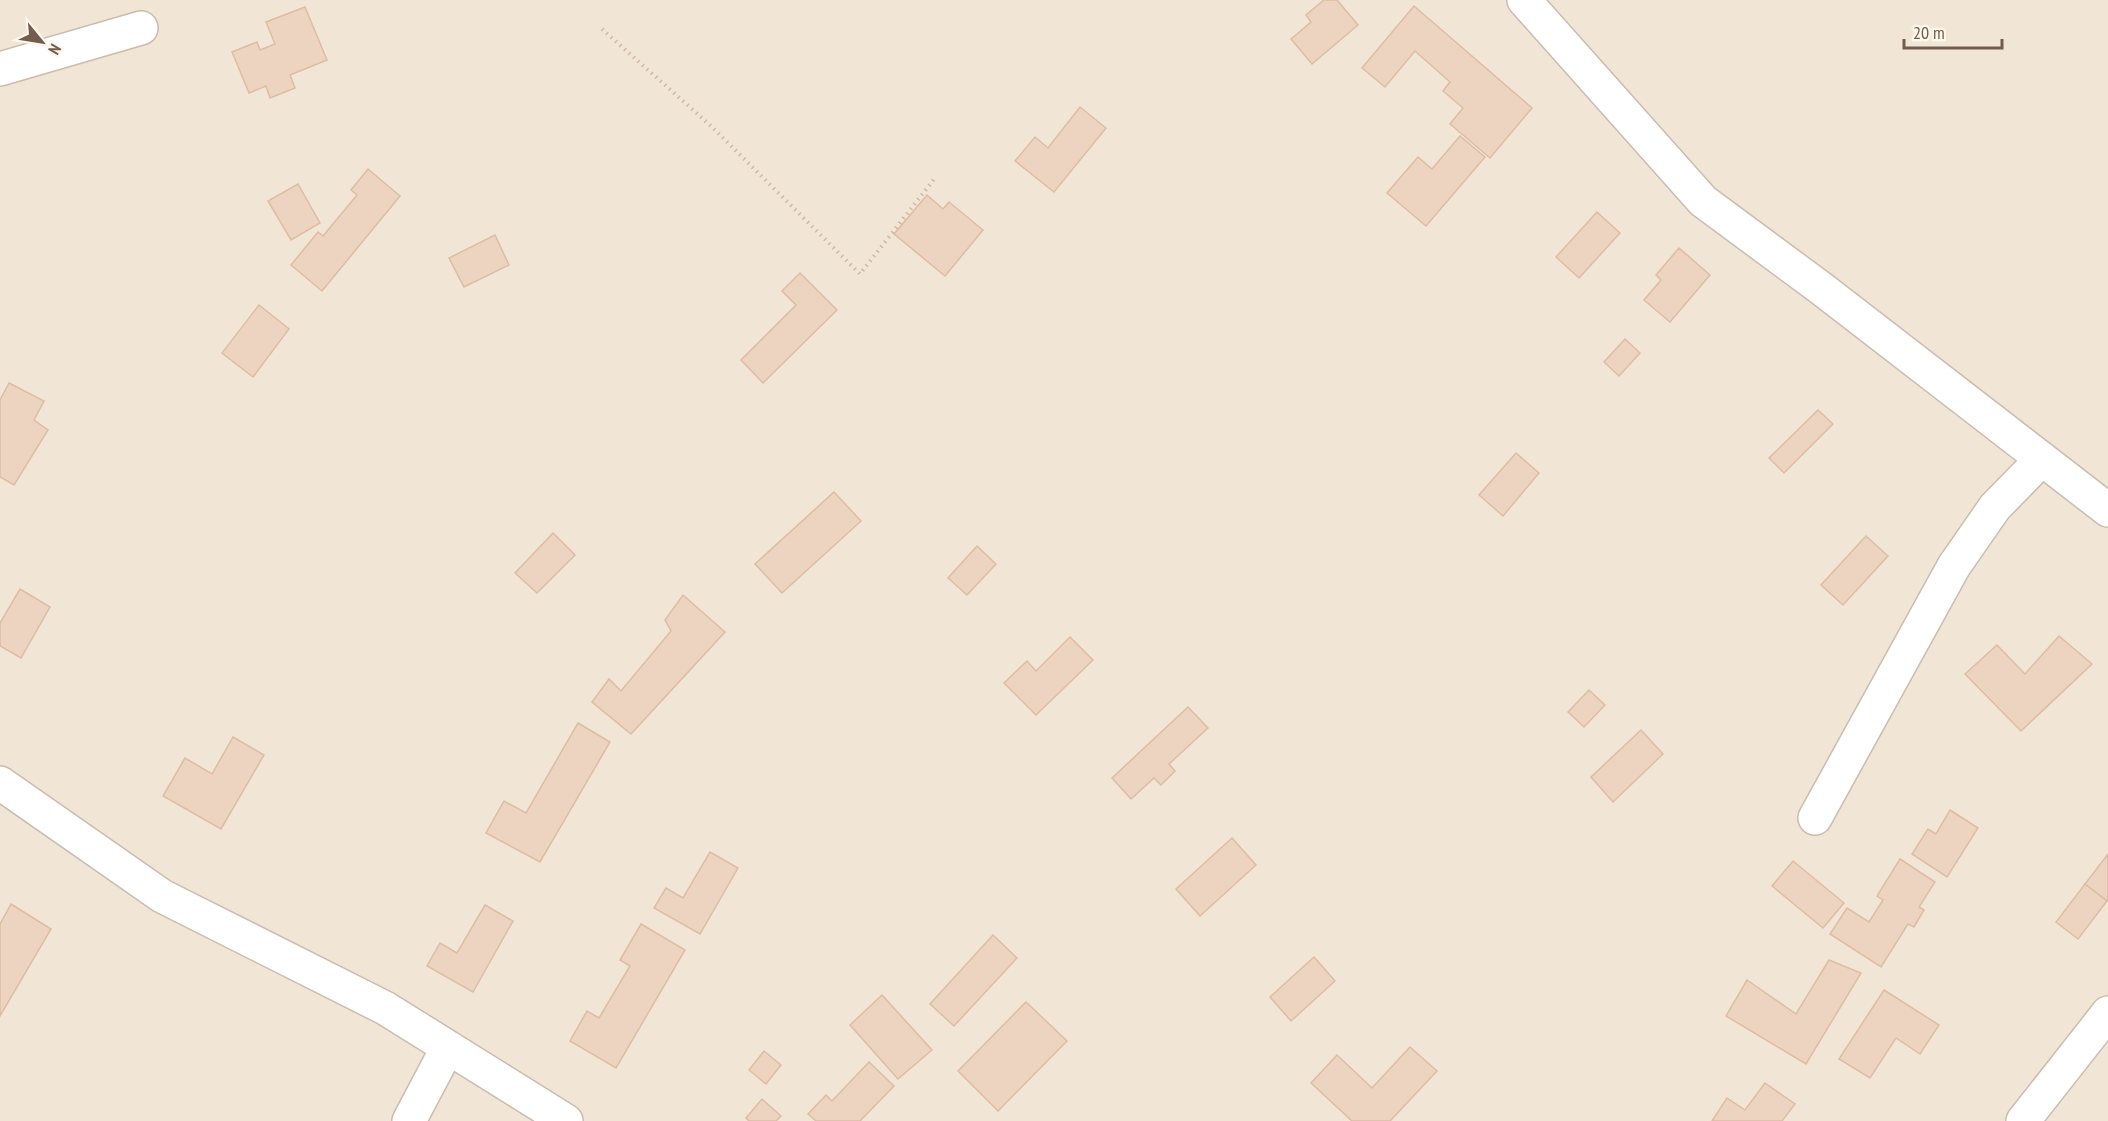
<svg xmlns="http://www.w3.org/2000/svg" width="2108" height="1121" font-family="'PT Sans Narrow',sans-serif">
  <rect width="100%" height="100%" fill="#faf3e7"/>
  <rect fill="#f1e6d6" x="0" y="0" width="2108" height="1121"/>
  <g fill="#edd4c1" stroke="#debca3" stroke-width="1.5">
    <path d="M1324,0H1337L1358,25L1312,64L1291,39L1311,22L1306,15Z"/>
    <path d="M1414,6L1532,108L1490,158L1450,124L1463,108L1443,91L1450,82L1415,51L1385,87L1362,68Z"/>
    <path d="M305,7L327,60L290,75L295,88L270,98L266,86L249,93L232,52L257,42L260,50L275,44L266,22Z"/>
    <path d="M1080,107L1106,128L1054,192L1015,161L1035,137L1048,148Z"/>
    <path d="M1460,136L1485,157L1426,226L1387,193L1418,157L1432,169Z"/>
    <path d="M368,169L400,196L322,291L291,265L318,232L323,236L357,195L351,190Z"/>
    <path d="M298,184L320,223L291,240L268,201Z"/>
    <path d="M927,195L943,209L949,202L983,230L945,276L894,234Z"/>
    <path d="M1597,212L1620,233L1579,278L1556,257Z"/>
    <path d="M495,235L509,265L464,287L449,258Z"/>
    <path d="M1679,248L1710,275L1670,322L1644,300L1661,280L1656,275Z"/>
    <path d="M800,273L837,310L763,383L741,360L796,305L782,291Z"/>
    <path d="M259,305L289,329L253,377L222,353Z"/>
    <path d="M1625,339L1640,353L1619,376L1604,362Z"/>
    <path d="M9,383L44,401L34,420L48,430L14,485L0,477V400Z"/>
    <path d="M1818,410L1833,424L1784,473L1769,458Z"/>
    <path d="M1516,453L1539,473L1503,516L1479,495Z"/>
    <path d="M834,492L861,521L782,593L755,564Z"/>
    <path d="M553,533L575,555L537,593L515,573Z"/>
    <path d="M1866,536L1888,556L1843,605L1821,585Z"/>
    <path d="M977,546L996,564L967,595L948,578Z"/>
    <path d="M20,589L50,607L21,658L0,646V623Z"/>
    <path d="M683,595L725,632L631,734L592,702L609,679L621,691L671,631L665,620Z"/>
    <path d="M2059,636L2092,664L2021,731L1965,674L1997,645L2025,674Z"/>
    <path d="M1070,637L1093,660L1036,715L1004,683L1027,661L1036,671Z"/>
    <path d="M1589,690L1605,705L1584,727L1568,712Z"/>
    <path d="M1188,707L1208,728L1169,764L1175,771L1161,785L1154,778L1131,799L1112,778Z"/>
    <path d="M578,723L610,742L540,862L486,833L504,801L526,813Z"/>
    <path d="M1641,730L1663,754L1613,802L1591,777Z"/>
    <path d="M233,737L264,755L221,829L163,796L185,758L212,774Z"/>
    <path d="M1950,810L1978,828L1947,877L1912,854L1928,829L1936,834Z"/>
    <path d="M1232,838L1256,865L1200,916L1176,889Z"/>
    <path d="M710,852L738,868L700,934L654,908L666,888L683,898Z"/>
    <path d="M2108,854V899L2107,901L2085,884Z"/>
    <path d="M1900,859L1935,882L1919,907L1924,910L1914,927L1908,924L1881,967L1830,934L1847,908L1869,922L1883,900L1877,896Z"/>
    <path d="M1793,861L1844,903L1823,928L1772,886Z"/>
    <path d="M2085,884L2107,901L2078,939L2056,922Z"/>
    <path d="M11,904L51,929L0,1016V924Z"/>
    <path d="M485,905L513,921L473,992L427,966L440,943L457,953Z"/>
    <path d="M641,924L685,950L616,1068L570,1041L587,1011L599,1018L630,966L620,960Z"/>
    <path d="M993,935L1017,958L954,1026L930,1004Z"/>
    <path d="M1314,957L1335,981L1291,1021L1270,997Z"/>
    <path d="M1829,960L1861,973L1806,1064L1726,1016L1747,980L1796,1014Z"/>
    <path d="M1884,990L1939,1025L1920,1054L1896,1038L1870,1078L1839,1059Z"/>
    <path d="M882,995L932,1050L898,1079L850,1025Z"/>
    <path d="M1026,1002L1067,1041L998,1111L958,1071Z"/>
    <path d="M1410,1047L1437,1071L1390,1121H1352L1311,1083L1337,1055L1372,1088Z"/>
    <path d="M764,1051L781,1065L766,1084L749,1070Z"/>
    <path d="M869,1062L894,1086L860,1121H816L808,1114L826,1095L832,1101Z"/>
    <path d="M1765,1083L1795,1104L1782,1121H1712L1727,1098L1745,1110Z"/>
    <path d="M762,1099L781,1116L776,1121H749L746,1118Z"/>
  </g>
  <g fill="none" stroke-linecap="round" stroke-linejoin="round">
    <defs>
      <g id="minor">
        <path d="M1524,0L1703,201L1822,289L2108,510"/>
        <path d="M0,69L141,28"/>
        <path d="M0,783L162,896L385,1008L566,1121"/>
        <path d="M1815,818L1954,566L1995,507L2042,459"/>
        <path d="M409,1121L447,1049"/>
        <path d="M2023,1121L2108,1013"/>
      </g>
    </defs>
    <use href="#minor" stroke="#cbbcae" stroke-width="36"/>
    <path stroke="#d1b8a4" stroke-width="4" stroke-dasharray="1.5 4.5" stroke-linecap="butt" d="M602,29L711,126L860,274L935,178"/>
    <use href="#minor" stroke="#fff" stroke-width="33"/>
  </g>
  <g transform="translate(42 42) rotate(120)" stroke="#fdf7ec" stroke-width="4.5" paint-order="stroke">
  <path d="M0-4.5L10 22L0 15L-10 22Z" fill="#715c4e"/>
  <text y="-9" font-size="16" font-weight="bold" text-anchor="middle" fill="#715c4e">N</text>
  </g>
  <path d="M1904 39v9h98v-9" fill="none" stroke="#715c4e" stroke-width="3"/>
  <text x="1913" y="39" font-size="18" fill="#715c4e" stroke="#fdf7ec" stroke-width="4.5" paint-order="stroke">20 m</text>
</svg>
